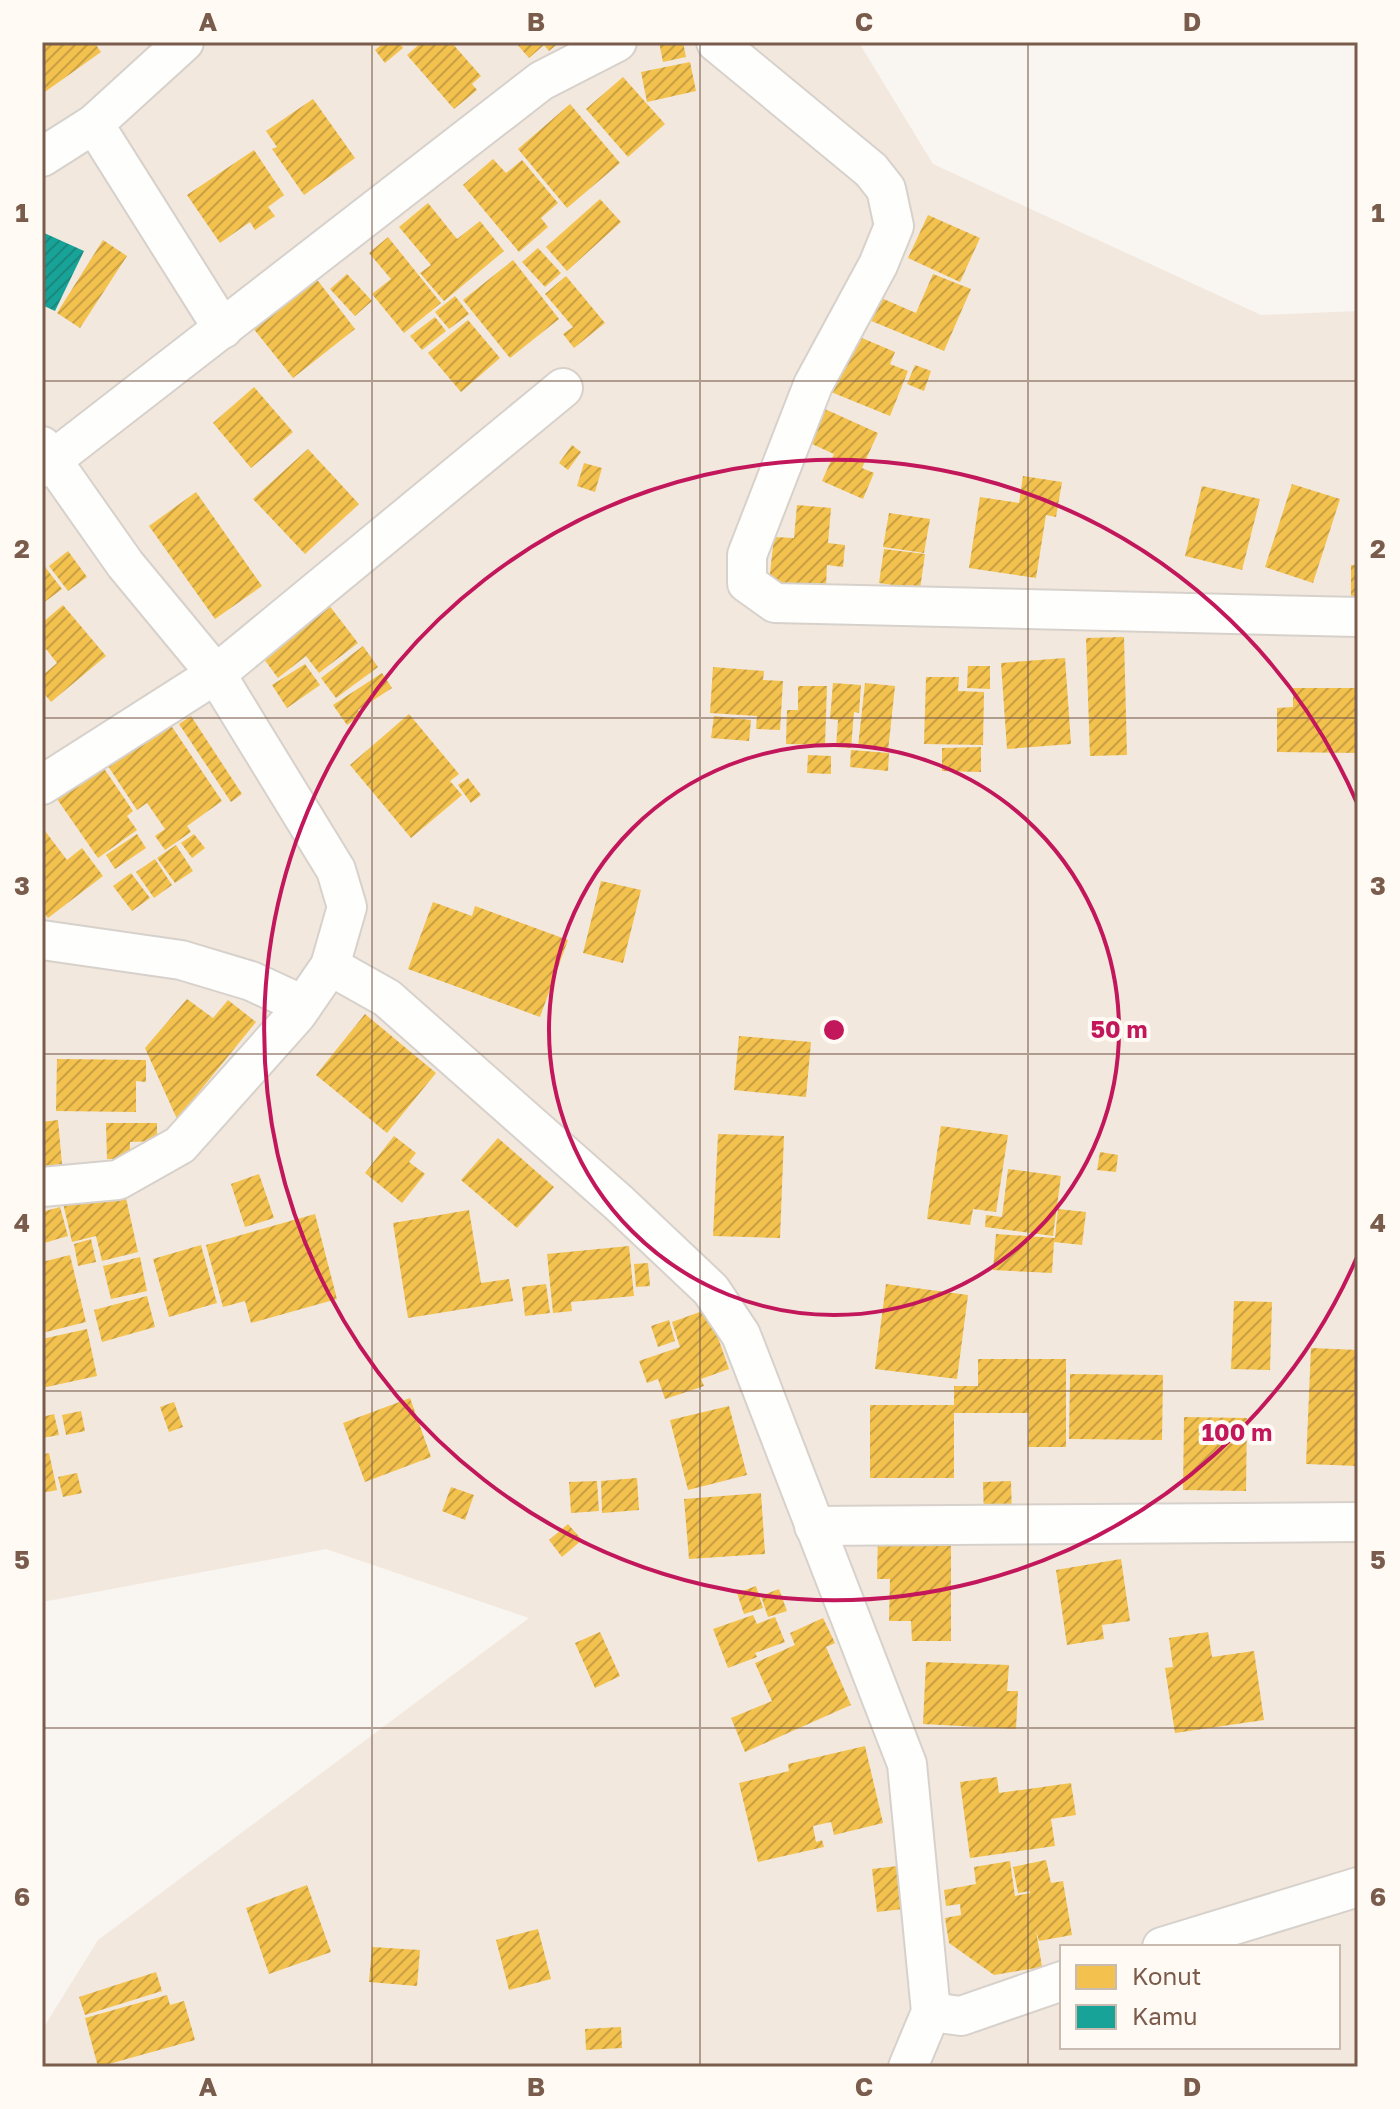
<svg xmlns="http://www.w3.org/2000/svg" width="1400" height="2109" font-family="'Golos Text',sans-serif">
  <defs>
    <pattern id="homes-hatch" width="6" height="6" patternUnits="userSpaceOnUse" patternTransform="scale(2)"><rect width="6" height="6" fill="#f2c14e"/><path d="M-1 1l2-2M0 6l6-6M5 7l2-2" fill="none" stroke="#c9a043"/></pattern>
    <pattern id="public-hatch" width="6" height="6" patternUnits="userSpaceOnUse" patternTransform="scale(2)"><rect width="6" height="6" fill="#17a398"/><path d="M-1 1l2-2M0 6l6-6M5 7l2-2" fill="none" stroke="#1a887e"/></pattern>
  </defs>
  <rect width="100%" height="100%" fill="#f9f5f0"/>
  <path fill="#f2e8de" fill-rule="evenodd" d="M42,42H861V46L933,164L1261,315L1358,311V2067H42V2030L98,1940L529,1618L326,1549L42,1602ZM1062,1947H1338V2047H1062Z"/>
  <g fill="url(#homes-hatch)">
    <path d="M42,42H94L101,52L42,94Z"/>
    <path d="M385,42H399L403,48L385,63L375,50Z"/>
    <path d="M422,42H451L481,76L472,84L477,90L454,109L407,55Z"/>
    <path d="M515,42H560L549,51L544,45L529,58Z"/>
    <path d="M659,42H683L686,57L663,62Z"/>
    <path d="M690,62L696,91L647,102L641,72Z"/>
    <path d="M623,77L665,124L628,157L586,109Z"/>
    <path d="M313,99L355,158L304,195L272,149L277,147L266,131Z"/>
    <path d="M570,104L620,163L567,208L518,149Z"/>
    <path d="M254,150L284,195L268,207L275,216L255,230L250,222L220,243L187,195Z"/>
    <path d="M493,159L506,173L522,160L558,203L541,218L548,227L519,252L463,185Z"/>
    <path d="M600,199L621,222L567,271L546,247Z"/>
    <path d="M428,203L457,239L480,221L504,251L444,301L420,273L431,265L399,227Z"/>
    <path d="M928,215L980,238L960,282L908,258Z"/>
    <path d="M388,237L441,303L404,333L372,294L391,279L369,253Z"/>
    <path d="M103,240L127,256L80,328L57,313Z"/>
    <path d="M538,248L561,273L545,287L522,262Z"/>
    <path d="M513,260L559,319L510,358L463,300Z"/>
    <path d="M312,273L355,329L293,378L249,323Z"/>
    <path d="M347,274L372,301L355,316L330,289Z"/>
    <path d="M933,274L971,289L944,351L869,320L879,297L916,313Z"/>
    <path d="M566,276L605,323L574,348L563,334L573,327L545,294Z"/>
    <path d="M455,296L469,314L449,329L435,312Z"/>
    <path d="M435,317L446,331L422,350L410,336Z"/>
    <path d="M468,320L500,358L461,392L428,353Z"/>
    <path d="M855,335L895,352L890,364L908,371L890,416L831,392Z"/>
    <path d="M915,365L931,371L924,391L907,384Z"/>
    <path d="M254,387L293,432L251,468L213,423Z"/>
    <path d="M816,405L878,433L862,468L874,473L863,499L822,481L834,454L801,439Z"/>
    <path d="M572,445L581,452L568,470L559,463Z"/>
    <path d="M308,449L359,504L305,554L253,499Z"/>
    <path d="M584,463L602,468L595,492L577,486Z"/>
    <path d="M1023,476L1062,482L1056,517L1046,515L1036,578L969,568L980,497L1019,503Z"/>
    <path d="M1292,484L1340,499L1313,583L1265,567Z"/>
    <path d="M1202,486L1260,499L1242,570L1185,556Z"/>
    <path d="M196,492L262,586L215,619L149,526Z"/>
    <path d="M797,505L831,508L828,543L845,545L843,567L827,565L826,587L769,582L774,537L794,538Z"/>
    <path d="M889,513L930,519L924,553L883,547Z"/>
    <path d="M884,549L925,554L920,589L879,583Z"/>
    <path d="M68,551L87,577L68,591L49,566Z"/>
    <path d="M42,563L62,589L42,604Z"/>
    <rect x="1351" y="565" width="7" height="38"/>
    <path d="M325,600L358,643L319,673L306,656L278,678L258,651Z"/>
    <path d="M63,605L106,656L51,702L42,691V676L57,663L46,649L42,652V623Z"/>
    <path d="M1124,637L1127,755L1090,756L1086,638Z"/>
    <path d="M363,646L378,667L336,698L321,678Z"/>
    <path d="M1065,658L1071,744L1007,749L1001,663Z"/>
    <path d="M305,664L320,685L287,708L272,685Z"/>
    <path d="M968,666H990V689L967,688Z"/>
    <path d="M713,667L764,671L763,680L783,681L780,730L756,729L757,716L710,713Z"/>
    <path d="M382,673L392,688L358,710L361,715L347,725L333,705Z"/>
    <path d="M926,677H959L958,691L984,692L983,745L924,744Z"/>
    <path d="M833,683L861,685L859,713L854,712L851,748L836,747L838,720L830,719Z"/>
    <path d="M865,683L895,686L888,751L858,747Z"/>
    <path d="M798,686H827L825,745L786,744L787,710H798Z"/>
    <path d="M1293,688H1358V753L1277,752V708L1293,707Z"/>
    <path d="M409,714L459,774L450,781L462,795L411,838L350,765Z"/>
    <path d="M191,716L242,794L231,802L179,724Z"/>
    <path d="M714,716L751,720L749,741L711,738Z"/>
    <path d="M168,721L222,801L187,826L191,832L165,850L155,836L165,829L147,803L137,810L106,763Z"/>
    <path d="M981,747V772L942,771V748Z"/>
    <path d="M851,750L889,753L888,771L850,767Z"/>
    <path d="M808,755L831,756V774L807,773Z"/>
    <path d="M103,767L133,811L127,816L137,830L98,858L57,799Z"/>
    <path d="M468,778L481,795L471,803L458,785Z"/>
    <path d="M42,827L67,860L82,848L103,876L48,918L42,910Z"/>
    <path d="M137,834L146,848L115,869L106,855Z"/>
    <path d="M194,834L205,848L192,858L181,843Z"/>
    <path d="M176,845L193,871L175,883L157,858Z"/>
    <path d="M155,859L172,885L154,898L136,872Z"/>
    <path d="M131,873L150,898L132,911L113,886Z"/>
    <path d="M601,881L641,890L623,963L583,953Z"/>
    <path d="M433,902L472,916L475,906L568,940L540,1017L408,969Z"/>
    <path d="M187,999L213,1018L228,1000L256,1022L177,1119L145,1048Z"/>
    <path d="M365,1014L436,1073L387,1133L316,1075Z"/>
    <path d="M739,1036L811,1042L806,1097L734,1090Z"/>
    <path d="M57,1059L146,1060V1082L136,1081V1112L56,1111Z"/>
    <path d="M58,1120L62,1164L42,1166V1122Z"/>
    <path d="M106,1123H157V1141L130,1142V1159H107Z"/>
    <path d="M941,1126L1008,1135L996,1212L973,1209L970,1225L927,1219Z"/>
    <path d="M718,1134L784,1136L780,1238L713,1236Z"/>
    <path d="M394,1136L416,1153L409,1162L425,1174L402,1203L365,1173Z"/>
    <path d="M498,1138L554,1187L517,1228L461,1180Z"/>
    <path d="M1100,1152L1118,1155L1116,1172L1097,1170Z"/>
    <path d="M1008,1169L1061,1176L1053,1236L985,1227L986,1215L1002,1217Z"/>
    <path d="M259,1174L274,1218L245,1227L231,1184Z"/>
    <path d="M124,1189L138,1252L102,1261L96,1236L72,1242L63,1203Z"/>
    <path d="M60,1207L68,1236L44,1243L42,1212Z"/>
    <path d="M1058,1209L1086,1212L1082,1245L1054,1242L1052,1273L993,1270L996,1234L1055,1238Z"/>
    <path d="M469,1210L481,1283L509,1279L513,1301L408,1318L393,1223Z"/>
    <path d="M315,1214L337,1299L251,1323L245,1301L223,1307L206,1245Z"/>
    <path d="M91,1239L96,1262L78,1266L74,1244Z"/>
    <path d="M201,1245L217,1303L169,1317L153,1259Z"/>
    <path d="M629,1246L634,1296L571,1302L572,1311L553,1313L547,1254Z"/>
    <path d="M70,1255L86,1322L42,1333V1262Z"/>
    <path d="M140,1257L147,1291L111,1299L103,1266Z"/>
    <path d="M648,1263L650,1286L636,1287L634,1264Z"/>
    <path d="M546,1284L550,1313L525,1316L522,1287Z"/>
    <path d="M886,1284L968,1295L957,1379L875,1369Z"/>
    <path d="M147,1296L155,1327L102,1342L94,1310Z"/>
    <path d="M1234,1301L1272,1302L1270,1370L1231,1369Z"/>
    <path d="M708,1309L729,1369L701,1379L704,1386L665,1399L658,1379L647,1383L639,1361L680,1347L672,1322Z"/>
    <path d="M669,1320L675,1341L658,1347L651,1326Z"/>
    <path d="M87,1329L97,1376L42,1388V1339Z"/>
    <path d="M1311,1348L1358,1350V1466L1306,1464Z"/>
    <path d="M978,1359H1066V1447H1028L1029,1413H954V1478H870V1405H954V1386H978Z"/>
    <path d="M1070,1374L1163,1375L1162,1440L1069,1439Z"/>
    <path d="M410,1398L431,1457L365,1482L343,1423Z"/>
    <path d="M174,1402L183,1427L169,1432L160,1407Z"/>
    <path d="M729,1406L747,1475L688,1490L670,1420Z"/>
    <path d="M81,1411L85,1431L66,1435L62,1415Z"/>
    <path d="M54,1414L59,1435L42,1438V1417Z"/>
    <path d="M1184,1417L1247,1418L1246,1491L1183,1490Z"/>
    <path d="M49,1453L57,1490L42,1493V1455Z"/>
    <path d="M77,1473L82,1493L63,1497L58,1477Z"/>
    <path d="M637,1478L639,1510L602,1513L601,1481Z"/>
    <path d="M597,1481L599,1511L571,1513L569,1482Z"/>
    <path d="M1011,1481L1012,1518L984,1519L983,1482Z"/>
    <path d="M451,1487L474,1495L465,1520L442,1511Z"/>
    <path d="M761,1493L765,1554L689,1559L684,1499Z"/>
    <path d="M568,1524L582,1540L562,1557L549,1540Z"/>
    <path d="M878,1535H951V1641H912L911,1621H889L890,1579H877Z"/>
    <path d="M1121,1559L1130,1621L1102,1625L1104,1639L1067,1645L1056,1570Z"/>
    <path d="M756,1586L763,1608L744,1614L737,1593Z"/>
    <path d="M779,1589L787,1611L768,1617L761,1596Z"/>
    <path d="M753,1615L757,1624L775,1617L785,1642L755,1653L757,1657L728,1668L713,1629Z"/>
    <path d="M823,1618L835,1643L826,1647L851,1705L745,1752L731,1718L772,1701L755,1663L795,1645L790,1633Z"/>
    <path d="M600,1632L620,1676L595,1688L575,1643Z"/>
    <path d="M1208,1632L1212,1657L1254,1651L1264,1720L1175,1733L1165,1668L1173,1667L1169,1638Z"/>
    <path d="M926,1662L1009,1665L1007,1691H1018L1016,1729L923,1724Z"/>
    <path d="M865,1746L883,1823L834,1835L831,1822L813,1826L816,1842L822,1840L824,1847L758,1862L739,1783L789,1771L788,1764Z"/>
    <path d="M997,1777L999,1793L1071,1783L1076,1815L1051,1819L1055,1846L970,1858L960,1782Z"/>
    <path d="M1046,1860L1051,1883L1063,1881L1072,1935L1039,1941L1036,1930L1042,1967L994,1975L949,1943L945,1918L961,1915L960,1904L946,1906L944,1890L976,1884L974,1867L1010,1861L1015,1896L1030,1893V1891L1018,1893L1013,1867Z"/>
    <path d="M898,1866L903,1909L877,1912L872,1869Z"/>
    <path d="M307,1885L331,1952L269,1974L246,1908Z"/>
    <path d="M538,1929L551,1979L509,1990L496,1940Z"/>
    <path d="M372,1947L420,1950L417,1986L369,1982Z"/>
    <path d="M156,1972L162,1991L85,2015L79,1997Z"/>
    <path d="M167,1995L170,2005L184,2001L195,2040L98,2067L85,2018Z"/>
    <path d="M621,2027L622,2048L586,2050L585,2029Z"/>
  </g>
  <path fill="url(#public-hatch)" d="M42,232L84,251L55,311L42,305Z"/>
  <g fill="none" stroke-linecap="round" stroke-linejoin="round">
    <defs>
      <g id="street">
        <path d="M716,42L871,170L886,189L894,226L878,265L813,385L747,555V583L775,603L1358,617"/>
        <path d="M94,124L223,329"/>
        <path d="M42,157L94,124L184,42"/>
        <path d="M42,446L125,564L216,674L336,870L347,907L330,966L297,1014L180,1145L118,1180L42,1187"/>
        <path d="M42,468L541,81L617,42"/>
        <path d="M42,785L216,674L563,388"/>
        <path d="M42,940L181,960L251,981L303,1005"/>
        <path d="M330,966L387,998L619,1203L711,1290L741,1335L907,1764L931,2012L908,2067"/>
        <path d="M814,1526L1358,1522"/>
        <path d="M1162,1947L1358,1887"/>
        <path d="M931,2012L961,2016L1062,1981"/>
      </g>
    </defs>
    <use href="#street" stroke="#d7d1cb" stroke-width="42"/>
    <use href="#street" stroke="#fefefd" stroke-width="38"/>
  </g>
  <path fill="none" stroke="#7a5c4d" stroke-width="2" stroke-opacity="0.55" d="M372,42V2067M700,42V2067M1028,42V2067M42,381H1358M42,718H1358M42,1054H1358M42,1391H1358M42,1728H1358"/>
  <g fill="none" stroke="#c2185b" stroke-width="4">
    <circle cx="834" cy="1030" r="285"/>
    <path d="M1357 1257A570 570 0 1 1 1357 803"/>
  </g>
  <circle cx="834" cy="1030" r="12" fill="#c2185b" stroke="#fffaf3" stroke-width="4"/>
  <g font-size="24" text-anchor="middle" font-weight="bold" fill="#c2185b" stroke="#fffaf3" stroke-width="8" stroke-linejoin="round" paint-order="stroke">
    <text x="1119" y="1038">50 m</text>
    <text x="1237" y="1441">100 m</text>
  </g>
  <rect width="1400" height="2109" fill="none" stroke="#fffaf3" stroke-width="88"/>
  <rect x="1060" y="1945" width="280" height="104" fill="#fffaf3" stroke="#cabbb1" stroke-width="2"/>
  <rect x="1076" y="1965" width="40" height="24" fill="#f2c14e" stroke="#cabbb1" stroke-width="2"/>
  <text x="1132" y="1985" font-size="24" fill="#7a5c4d">Konut</text>
  <rect x="1076" y="2005" width="40" height="24" fill="#17a398" stroke="#cabbb1" stroke-width="2"/>
  <text x="1132" y="2025" font-size="24" fill="#7a5c4d">Kamu</text>
  <rect x="44" y="44" width="1312" height="2021" fill="none" stroke="#7a5c4d" stroke-width="3"/>
  <g font-size="26" text-anchor="middle" font-weight="bold" fill="#7a5c4d">
    <text x="208" y="31">A</text>
    <text x="536" y="31">B</text>
    <text x="864" y="31">C</text>
    <text x="1192" y="31">D</text>
    <text x="22" y="222">1</text>
    <text x="1378" y="222">1</text>
    <text x="22" y="558">2</text>
    <text x="1378" y="558">2</text>
    <text x="22" y="895">3</text>
    <text x="1378" y="895">3</text>
    <text x="22" y="1232">4</text>
    <text x="1378" y="1232">4</text>
    <text x="22" y="1569">5</text>
    <text x="1378" y="1569">5</text>
    <text x="22" y="1906">6</text>
    <text x="1378" y="1906">6</text>
    <text x="208" y="2096">A</text>
    <text x="536" y="2096">B</text>
    <text x="864" y="2096">C</text>
    <text x="1192" y="2096">D</text>
  </g>
</svg>
